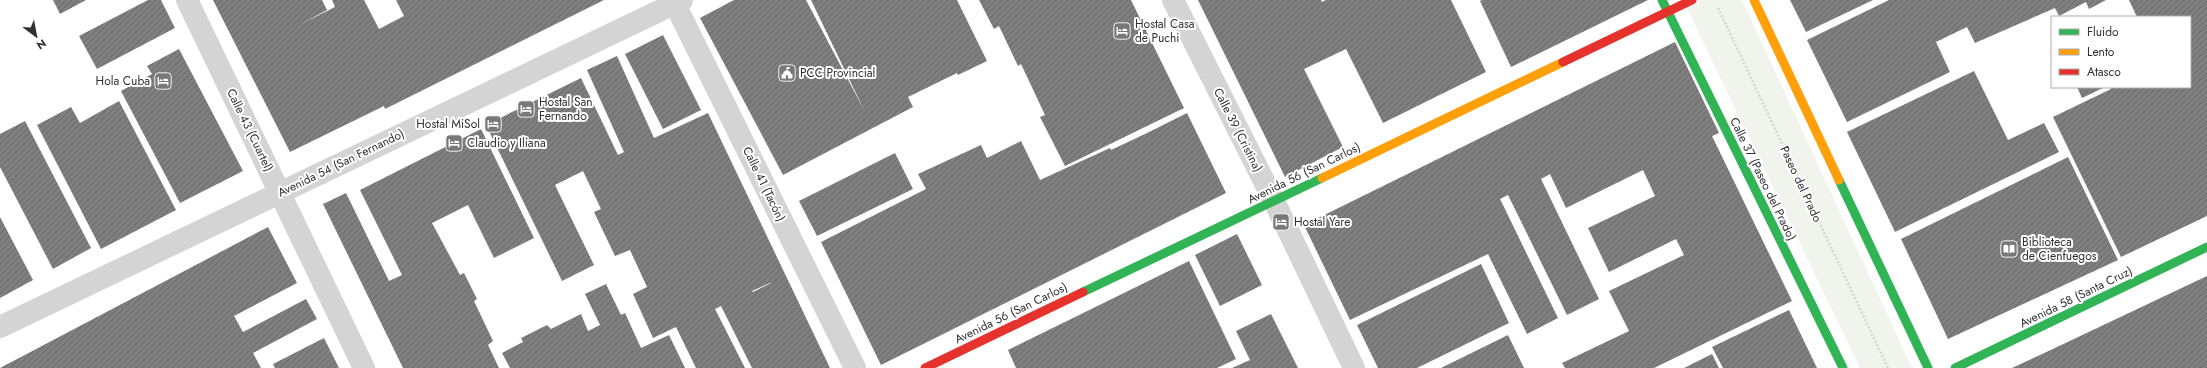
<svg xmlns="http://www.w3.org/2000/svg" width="2207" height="368" font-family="Jost,sans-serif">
  <defs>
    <pattern id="building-hatch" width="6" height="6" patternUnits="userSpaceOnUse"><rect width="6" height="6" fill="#7f7f7f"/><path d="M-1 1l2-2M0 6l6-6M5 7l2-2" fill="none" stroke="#686868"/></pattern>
  </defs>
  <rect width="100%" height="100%" fill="#fff"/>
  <path fill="#f1f4ed" d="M1683,0H1742L1912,368H1860Z"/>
  <g fill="url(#building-hatch)" fill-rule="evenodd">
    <path d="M53,0H86L60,14Z"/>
    <path d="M148,0H161L175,28L97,69L79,36Z"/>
    <path d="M213,0H322L327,10L299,25L335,7L332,0H364L379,29L404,16L396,0H604L385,109L384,106L290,152Z"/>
    <path d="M734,0H806L864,110L811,0H957L987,61L958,75L957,73L908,97L913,107L783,175L700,18Z"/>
    <path d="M979,0H1131L1184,108L1065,166L1040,117L1045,115L1021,64L1018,66L999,26L994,29Z"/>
    <path d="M1198,0H1321L1322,2L1326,0H1451L1486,72L1383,123L1346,49L1304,69L1343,147L1285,177Z"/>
    <path d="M1482,0H1648L1511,67L1480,1Z"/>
    <path d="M1790,0H1873L1806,32Z"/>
    <path d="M1889,0H2106L2089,9L2086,2L2059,16L2055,8L1975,43L1967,27L1936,42L1950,72L1847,122L1807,40Z"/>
    <path d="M2129,0H2207V216L2121,257L2053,117L2111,89L2110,87H2190V17H2137Z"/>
    <path d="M663,35L701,110L663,129L625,54Z"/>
    <path d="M1675,42L1719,133L1712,136L1792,301L1654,368H1565L1562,363L1629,331L1609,291L1684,255L1676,239L1609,272L1588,228L1655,196L1643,170L1566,208L1550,174L1541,179L1599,299L1567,315L1508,195L1500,199L1558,318L1527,334L1488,254L1350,320L1304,225Z"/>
    <path d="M179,49L243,171L180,203L121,91L152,74L147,66Z"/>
    <path d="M617,56L654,138L708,113L830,368H752L721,306L715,309L745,368H696L676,327L653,338L633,294L647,287L630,250L615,256L594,212L601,209L583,171L555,185L594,265L562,281L486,125L581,78L618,155L624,152L587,70ZM770,283H771L753,292L752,291Z"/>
    <path d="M1974,71L2008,140L2044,123L2059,152L1895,232L1847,132Z"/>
    <path d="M2077,87H2105L2082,98Z"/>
    <path d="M119,101L176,210L101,249L37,125L71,107L80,123Z"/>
    <path d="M1187,113L1226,193L881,365L821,242L926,189L918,174L981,145L987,158L1021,141L1040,180L1110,148L1111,150L1145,134Z"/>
    <path d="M25,121L91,248L53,269L0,167V134Z"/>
    <path d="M481,129L534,238L494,258L468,205L432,223L460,275L464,273L477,299L474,301L493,341L488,345L499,368H403L323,204L346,193L389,281L402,275L360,190Z"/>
    <path d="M895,153L913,189L817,236L799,201Z"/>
    <path d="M2068,157L2118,260L1948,339L1901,239Z"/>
    <path d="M0,217L33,280L0,298Z"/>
    <path d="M268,227L297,283L234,316L243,332L306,299L317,319L253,353L261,368H0Z"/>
    <path d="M1237,234L1262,285L1220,306L1195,255Z"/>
    <path d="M1189,261L1236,359L1217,368H1016L1008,350Z"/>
    <path d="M1481,264L1509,323L1417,368H1378L1357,325Z"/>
    <path d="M2207,276V368H2012L2057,347Z"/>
    <path d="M606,284L621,315L625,313L641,348L669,335L685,368H510L502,353L523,342L521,338L547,325L551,329L581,314L588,331L600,325L585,294Z"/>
    <path d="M1789,310L1817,368H1723L1712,347Z"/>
    <path d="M1271,314L1298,368H1232L1250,360L1236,331Z"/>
    <path d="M1508,335L1524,368H1441Z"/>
    <path d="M324,338L339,368H275L273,364Z"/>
    <path d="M1712,354L1719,368H1684Z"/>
  </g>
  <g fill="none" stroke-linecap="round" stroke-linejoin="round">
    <path stroke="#d4d4d4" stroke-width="2.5" stroke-dasharray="2 2" stroke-linecap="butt" d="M1718,8L1888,368"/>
    <g stroke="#d4d4d4" stroke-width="22">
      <path d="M187,0L364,368"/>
      <path d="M673,0L855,368"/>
      <path d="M1173,0L1274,201L1354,368"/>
      <path d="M0,327L682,0"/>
    </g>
    <g stroke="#30b455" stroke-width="9">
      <path d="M1662,0L1843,368"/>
      <path d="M1839,180L1928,368"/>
      <path d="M1083,292L1322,178"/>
      <path d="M1955,368L2207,247"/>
    </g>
    <g stroke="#ff9f0a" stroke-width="9">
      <path d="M1754,0L1839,180"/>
      <path d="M1322,178L1563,62"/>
    </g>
    <g stroke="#e5322d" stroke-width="9">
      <path d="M1563,62L1692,0"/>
      <path d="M925,368L1083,292"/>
    </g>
  </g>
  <defs>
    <symbol id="hotel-square" viewBox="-11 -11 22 22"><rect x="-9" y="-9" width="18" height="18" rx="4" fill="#787878" stroke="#fff"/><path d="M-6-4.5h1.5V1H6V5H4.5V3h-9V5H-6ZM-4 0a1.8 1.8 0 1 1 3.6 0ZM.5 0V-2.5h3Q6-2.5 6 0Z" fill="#fff"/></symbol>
    <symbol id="civic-square" viewBox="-11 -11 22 22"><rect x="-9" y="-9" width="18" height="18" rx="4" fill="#787878" stroke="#fff"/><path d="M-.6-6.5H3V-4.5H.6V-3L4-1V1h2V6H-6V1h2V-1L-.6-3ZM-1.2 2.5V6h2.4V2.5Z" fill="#fff"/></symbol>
    <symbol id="library-square" viewBox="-11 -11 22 22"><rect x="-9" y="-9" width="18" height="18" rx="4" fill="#787878" stroke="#fff"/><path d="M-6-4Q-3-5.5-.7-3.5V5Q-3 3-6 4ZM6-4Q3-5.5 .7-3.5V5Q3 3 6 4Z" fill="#fff"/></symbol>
  </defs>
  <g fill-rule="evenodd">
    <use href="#hotel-square" x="1112" y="21" width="20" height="20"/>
    <use href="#civic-square" x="777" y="63" width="20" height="20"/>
    <use href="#hotel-square" x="153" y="71" width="20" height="20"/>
    <use href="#hotel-square" x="516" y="99" width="20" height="20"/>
    <use href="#hotel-square" x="483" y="114" width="20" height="20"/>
    <use href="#hotel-square" x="444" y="133" width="20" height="20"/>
    <use href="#hotel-square" x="1271" y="212" width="20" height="20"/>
    <use href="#library-square" x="1999" y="239" width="20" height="20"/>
  </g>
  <g text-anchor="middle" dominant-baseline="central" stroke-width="4" stroke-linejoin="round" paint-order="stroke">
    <g font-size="12" fill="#303030" stroke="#fff" text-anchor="start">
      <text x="1135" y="24">Hostal Casa<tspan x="1135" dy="14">de Puchi</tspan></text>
      <text x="800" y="73">PCC Provincial</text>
      <text x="150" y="81" text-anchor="end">Hola Cuba</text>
      <text x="539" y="102">Hostal San<tspan x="539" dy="14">Fernando</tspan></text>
      <text x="480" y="124" text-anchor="end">Hostal MiSol</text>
      <text x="467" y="143">Claudio y Iliana</text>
      <text x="1294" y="222">Hostal Yare</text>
      <text x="2022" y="242">Biblioteca<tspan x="2022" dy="14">de Cienfuegos</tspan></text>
    </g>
    <g font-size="12" fill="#303030" stroke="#fff">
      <text transform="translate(250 130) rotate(64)">Calle 43 (Cuartel)</text>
      <text transform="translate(1238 130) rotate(63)">Calle 39 (Cristina)</text>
      <text transform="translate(341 163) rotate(-26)">Avenida 54 (San Fernando)</text>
      <text transform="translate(1304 173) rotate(-26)">Avenida 56 (San Carlos)</text>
      <text transform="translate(1763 179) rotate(64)">Calle 37 (Paseo del Prado)</text>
      <text transform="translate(764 184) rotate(64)">Calle 41 (Tacón)</text>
      <text transform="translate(1801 184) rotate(65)">Paseo del Prado</text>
      <text transform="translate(2076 297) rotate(-26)">Avenida 58 (Santa Cruz)</text>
      <text transform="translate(1011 313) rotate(-26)">Avenida 56 (San Carlos)</text>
    </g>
  </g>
  <rect x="2051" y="16" width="140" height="72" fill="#ffffff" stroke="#acacac"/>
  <rect x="2059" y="29" width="20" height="6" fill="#30b455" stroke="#acacac"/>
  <text x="2087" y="36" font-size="12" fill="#303030">Fluido</text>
  <rect x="2059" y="49" width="20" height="6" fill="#ff9f0a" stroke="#acacac"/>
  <text x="2087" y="56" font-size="12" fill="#303030">Lento</text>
  <rect x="2059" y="69" width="20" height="6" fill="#e5322d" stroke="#acacac"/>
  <text x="2087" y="76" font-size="12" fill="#303030">Atasco</text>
  <g transform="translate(36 36) rotate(148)" stroke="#ffffff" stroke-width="3" paint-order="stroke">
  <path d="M0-3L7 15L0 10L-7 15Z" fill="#303030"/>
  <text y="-6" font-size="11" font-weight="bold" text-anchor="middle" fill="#303030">N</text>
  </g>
</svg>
